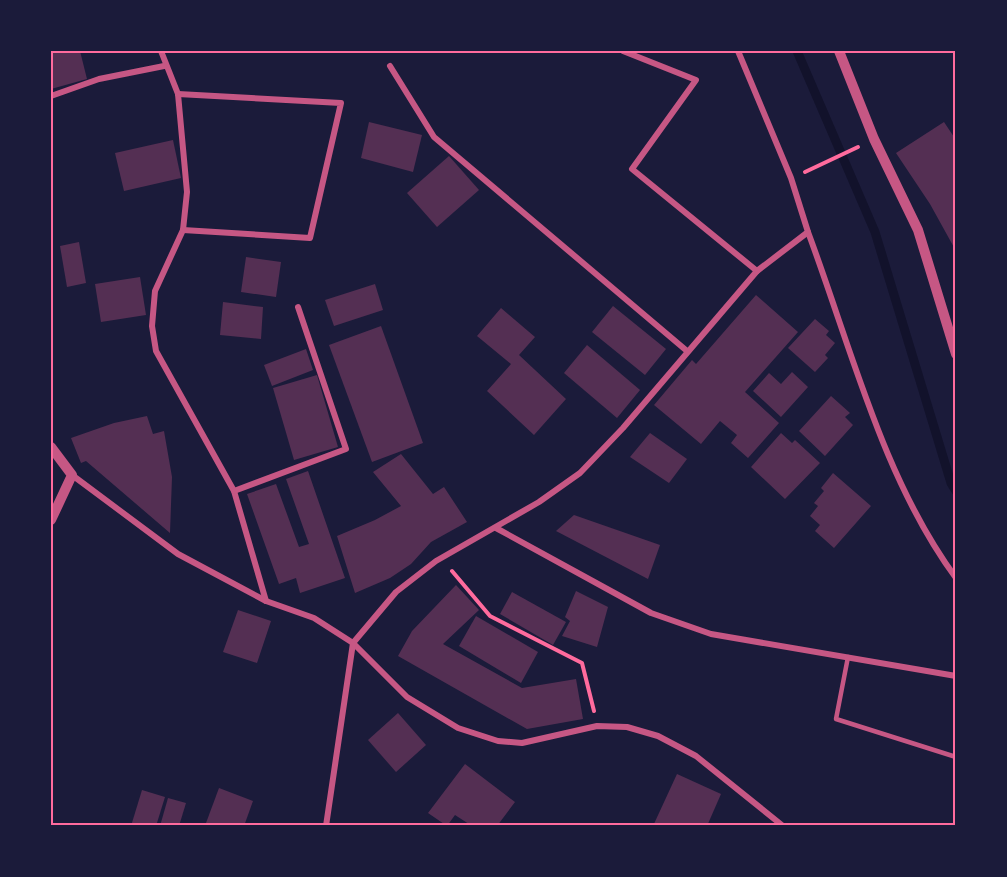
<svg xmlns="http://www.w3.org/2000/svg" width="1007" height="877" font-family="'Sofia Sans Condensed',sans-serif">
  <rect width="100%" height="100%" fill="#1b1b3a"/>
  <g fill="none" stroke-linecap="round" stroke-linejoin="round">
    <path stroke="#12122b" stroke-width="9" d="M797,51L875,232L951,483L956,491"/>
  </g>
  <g fill="#542f53">
    <path d="M56,51H80L87,79L51,89V52Z"/>
    <path d="M369,122L422,135L413,172L361,158Z"/>
    <path d="M944,122L956,140V251L930,204L896,153Z"/>
    <path d="M173,140L181,178L124,191L115,153Z"/>
    <path d="M449,156L479,190L437,227L407,193Z"/>
    <path d="M79,242L86,283L67,287L60,246Z"/>
    <path d="M246,257L281,262L276,297L241,292Z"/>
    <path d="M140,277L146,315L101,322L95,284Z"/>
    <path d="M375,284L383,310L334,326L325,300Z"/>
    <path d="M756,295L798,332L745,392L779,423L748,458L731,443L737,435L720,421L701,444L654,405L692,360L696,364Z"/>
    <path d="M223,302L263,307L261,339L220,335Z"/>
    <path d="M613,306L666,349L645,375L592,332Z"/>
    <path d="M501,308L535,337L519,355L566,399L534,435L487,391L511,364L477,336Z"/>
    <path d="M815,319L829,331L826,335L835,343L825,355L828,358L815,372L788,348Z"/>
    <path d="M381,326L423,443L372,462L329,345Z"/>
    <path d="M587,345L640,390L617,418L564,373Z"/>
    <path d="M306,349L313,370L272,386L264,365Z"/>
    <path d="M792,372L808,387L781,417L753,391L769,373L781,384Z"/>
    <path d="M317,375L338,447L294,460L273,388Z"/>
    <path d="M831,396L850,413L845,417L853,425L825,456L799,431Z"/>
    <path d="M147,416L153,434L164,431L172,477L170,533L86,461L81,463L71,438L114,423Z"/>
    <path d="M650,433L687,459L669,483L630,457Z"/>
    <path d="M781,433L792,443L795,440L820,463L785,499L751,467Z"/>
    <path d="M401,454L433,494L444,487L467,522L431,542L411,564L390,578L355,593L337,536L375,520L401,506L373,472Z"/>
    <path d="M308,471L345,578L300,593L296,578L279,584L247,494L276,484L299,547L309,544L286,479Z"/>
    <path d="M833,473L871,506L834,548L815,531L820,525L810,516L818,506L814,503L824,491L821,488Z"/>
    <path d="M574,515L660,545L648,579L556,531Z"/>
    <path d="M456,585L479,610L443,644L522,688L576,679L583,719L527,729L398,656L412,631Z"/>
    <path d="M576,591L608,607L597,647L562,636L570,621L565,617Z"/>
    <path d="M512,592L566,622L553,645L500,614Z"/>
    <path d="M238,610L271,621L257,663L223,652Z"/>
    <path d="M476,616L538,652L521,683L459,646Z"/>
    <path d="M398,713L426,745L396,772L368,740Z"/>
    <path d="M465,764L515,802L497,826H472L455,815L447,826L428,813Z"/>
    <path d="M677,774L721,794L707,826H653Z"/>
    <path d="M219,788L253,801L244,826H215L206,823Z"/>
    <path d="M142,790L165,797L156,826H131Z"/>
    <path d="M168,798L186,803L179,826H160Z"/>
  </g>
  <g fill="none" stroke-linecap="round" stroke-linejoin="round">
    <g stroke="#ff6b9d" stroke-width="4">
      <path d="M805,172L858,147"/>
      <path d="M452,571L490,616L582,663L594,711"/>
    </g>
    <path stroke="#c65784" stroke-width="4.5" d="M848,657L836,719L956,757"/>
    <g stroke="#c65784" stroke-width="6">
      <path d="M161,51L178,94L187,192L183,230L155,291L152,326L156,351L234,491L266,601"/>
      <path d="M623,51L696,80L632,169L757,271"/>
      <path d="M390,66L434,137L687,351"/>
      <path d="M178,94L341,103L310,238L183,230"/>
      <path d="M51,96L99,79L164,66"/>
      <path d="M808,232C851,347 883,479 956,578"/>
      <path d="M72,475L178,554L266,601L314,618L353,643L407,697L458,728L498,741L522,743L597,726L627,727L658,736L696,756L783,826"/>
      <path d="M234,491L346,449L298,307"/>
      <path d="M496,528L651,613L711,634L956,676"/>
      <path d="M326,826L353,643L396,592L436,561L539,502L580,473L623,428L757,271L808,232L791,178L738,51"/>
    </g>
    <g stroke="#c65784" stroke-width="10">
      <path d="M839,51L874,139L918,230L956,354"/>
      <path d="M51,447L72,475L51,520"/>
    </g>
  </g>
  <rect width="1007" height="877" fill="none" stroke="#1b1b3a" stroke-width="105"/>
  <rect x="52" y="52" width="902" height="772" fill="none" stroke="#ff6b9d" stroke-width="2"/>
</svg>
